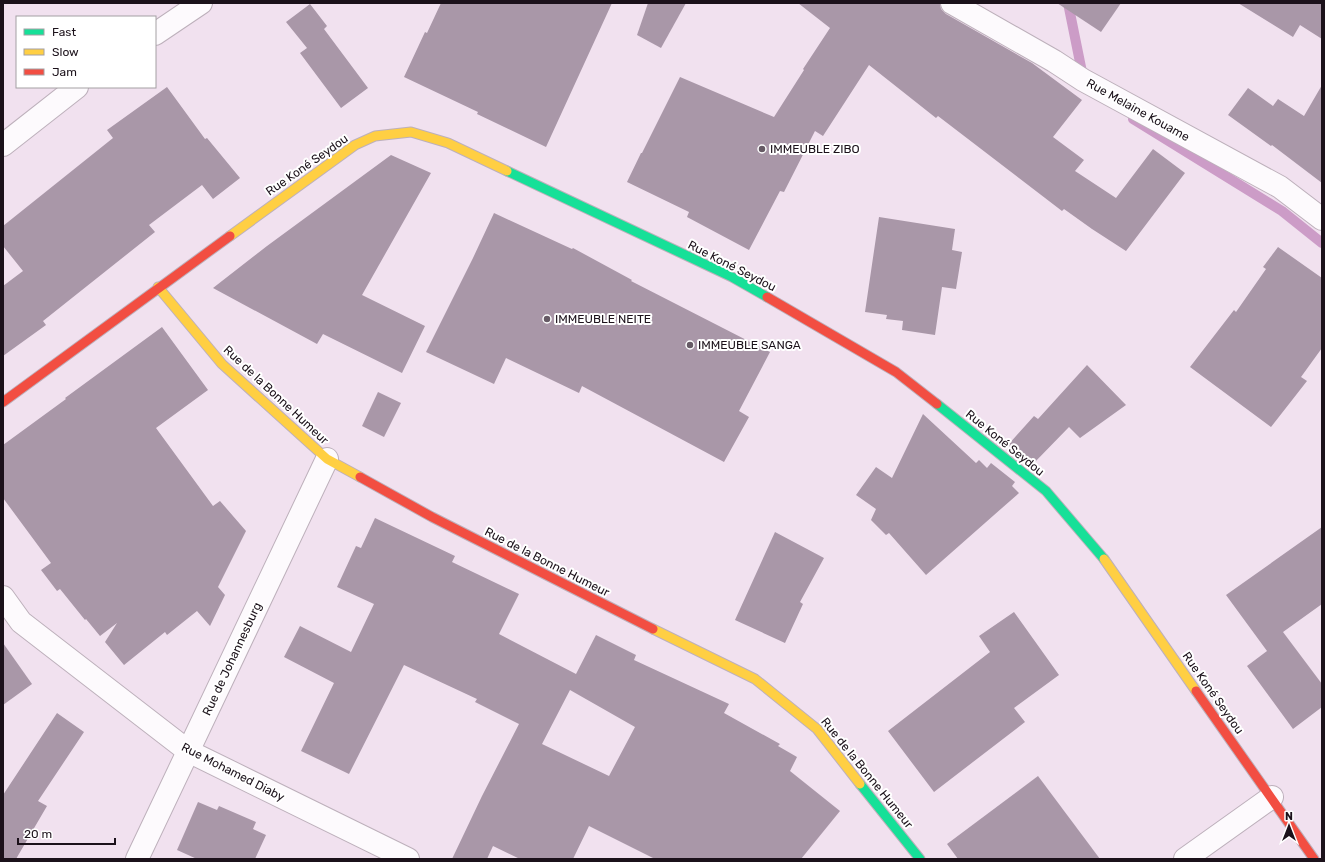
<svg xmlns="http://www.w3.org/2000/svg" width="1325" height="862" font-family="Rubik,sans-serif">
  <rect width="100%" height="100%" fill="#f1e1ef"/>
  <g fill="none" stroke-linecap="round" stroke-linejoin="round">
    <g stroke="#cc9cc7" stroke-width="10">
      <path d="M1068,3L1083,77"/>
      <path d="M1133,119L1282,211L1322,243"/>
    </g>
  </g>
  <g fill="#a997a8" fill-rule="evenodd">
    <path d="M441,3H612L546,147L477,114L478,112L404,77L425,32L427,33Z"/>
    <path d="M648,3H686L661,48L637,35Z"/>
    <path d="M798,3H940L941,9L946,14L1032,63L1082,100L1053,137L1084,160L1075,171L1116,198L1153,149L1185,173L1126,251L1092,229L1064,209L1062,211L938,116L936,118L869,65L823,136L815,131L784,192L780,191L749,250L687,217L689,212L627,182L641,153H642L680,77L774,117L804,70L803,69L830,28Z"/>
    <path d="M1057,3H1121L1101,32Z"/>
    <path d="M1238,3H1322V39L1300,25L1293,37Z"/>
    <path d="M310,4L327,26L324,29L368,88L341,108L300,53L307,48L286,22Z"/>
    <path d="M1322,85V183L1272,145L1271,146L1228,115L1248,88L1273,106L1278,99L1304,116Z"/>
    <path d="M167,87L205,139L207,138L240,178L213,199L202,185L149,225L155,232L43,321L46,325L3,356V286L23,271L3,246V226L113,138L107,130Z"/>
    <path d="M391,155L431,173L362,295L425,326L402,373L323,334L317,344L213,288L267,246Z"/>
    <path d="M494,213L572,249L573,248L632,280L631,281L770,352L739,411L749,417L724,462L582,386L579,393L506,358L494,384L426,352L473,258Z"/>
    <path d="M879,217L955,229L952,250L962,252L956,289L942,287L935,335L902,330L903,321L886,319L887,315L865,312Z"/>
    <path d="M1278,247L1322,278V348L1301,377L1307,381L1271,427L1190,367L1234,310L1236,312L1266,269L1263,267Z"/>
    <path d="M162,327L208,390L156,428L213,506L220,501L246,531L218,587L225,595L210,626L197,611L167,635L165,632L124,665L105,642L117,623L100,636L86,619L85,620L60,589L57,591L41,570L51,563L3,498V445L66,399L65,398Z"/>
    <path d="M1087,365L1126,405L1080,438L1069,427L1033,464L1008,445L1034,416L1038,419Z"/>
    <path d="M378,392L401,403L384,437L362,426Z"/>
    <path d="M923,414L976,463L979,460L987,468L991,463L1015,482L1012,486L1019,493L926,575L889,533L886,535L871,520L876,509L856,495L876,467L892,478Z"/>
    <path d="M375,518L455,556L452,562L519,594L499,634L576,674L596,635L636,655L634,660L729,704L724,713L780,744L778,746L797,757L790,771L840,811L801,859H655L589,826L573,859H520L493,846L487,859H452L482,796L519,724L475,702L477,699L404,665L349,774L301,751L334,683L284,657L300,626L351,652L374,604L337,587L356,546L361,548ZM570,690L635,727L609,776L542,744Z"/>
    <path d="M1322,527V604L1283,632L1322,684V707L1293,729L1247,666L1267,651L1226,595Z"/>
    <path d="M775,532L824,558L800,602L803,604L785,643L735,620Z"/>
    <path d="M1014,612L1059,675L1014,708L1025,722L934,792L888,731L990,652L979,636Z"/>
    <path d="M3,643L32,684L3,705Z"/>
    <path d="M57,713L84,732L38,801L47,806L16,859H3V795Z"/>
    <path d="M1038,776L1100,859H958L947,844Z"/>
    <path d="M198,802L217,810L219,806L256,822L253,829L266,835L255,859H197L177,850Z"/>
  </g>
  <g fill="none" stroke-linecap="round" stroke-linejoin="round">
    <defs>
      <g id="street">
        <path d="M952,3L1054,61L1083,80L1280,187L1322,219"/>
        <path d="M155,34L201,3"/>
        <path d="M3,145L77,87"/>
        <path d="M3,597L21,622L188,751L408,859"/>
        <path d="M137,859L327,459"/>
        <path d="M1185,859L1272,797"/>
      </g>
      <g id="fast">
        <path d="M507,171L732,277L767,297"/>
        <path d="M937,404L1046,491L1104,559"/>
        <path d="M860,784L920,859"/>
      </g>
      <g id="slow">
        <path d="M230,236L355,145L375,136L411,132L448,143L507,171"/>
        <path d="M158,287L222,364L327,459L360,477"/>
        <path d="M1104,559L1196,691"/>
        <path d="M653,629L755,679L817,729L860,784"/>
      </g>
      <g id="jam">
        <path d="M767,297L896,372L937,404"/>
        <path d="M3,402L230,236"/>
        <path d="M360,477L432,517L653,629"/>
        <path d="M1196,691L1314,859"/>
      </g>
    </defs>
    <use href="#street" stroke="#bdb0bb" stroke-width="24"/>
    <use href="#fast" stroke="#bdb0bb" stroke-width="11"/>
    <use href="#slow" stroke="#bdb0bb" stroke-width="11"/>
    <use href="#jam" stroke="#bdb0bb" stroke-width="11"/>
    <use href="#street" stroke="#fdfafd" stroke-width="22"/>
    <use href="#fast" stroke="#16e098" stroke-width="9"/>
    <use href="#slow" stroke="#ffcf43" stroke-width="9"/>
    <use href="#jam" stroke="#f24e42" stroke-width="9"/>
  </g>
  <g fill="#665a65" stroke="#fff" stroke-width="1.5">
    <circle cx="762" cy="149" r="4"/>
    <circle cx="547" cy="319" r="4"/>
    <circle cx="690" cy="345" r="4"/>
  </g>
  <g text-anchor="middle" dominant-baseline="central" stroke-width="4" stroke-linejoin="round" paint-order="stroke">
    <g font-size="12" fill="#1b111a" stroke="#fff">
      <text transform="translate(1138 110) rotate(29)">Rue Melaine Kouame</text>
      <text transform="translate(307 165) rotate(-35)">Rue Koné Seydou</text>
      <text transform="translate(732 266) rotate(27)">Rue Koné Seydou</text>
      <text transform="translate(276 395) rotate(43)">Rue de la Bonne Humeur</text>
      <text transform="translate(1005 443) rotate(39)">Rue Koné Seydou</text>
      <text transform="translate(547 562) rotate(27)">Rue de la Bonne Humeur</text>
      <text transform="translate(232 659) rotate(-65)">Rue de Johannesburg</text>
      <text transform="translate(1213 693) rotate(55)">Rue Koné Seydou</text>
      <text transform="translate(233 772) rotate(27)">Rue Mohamed Diaby</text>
      <text transform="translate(867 773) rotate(51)">Rue de la Bonne Humeur</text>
    </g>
    <g font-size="12" fill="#1b111a" stroke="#fff" text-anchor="start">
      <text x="770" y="149">IMMEUBLE ZIBO</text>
      <text x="555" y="319">IMMEUBLE NEITE</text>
      <text x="698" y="345">IMMEUBLE SANGA</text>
    </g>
  </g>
  <rect width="1325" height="862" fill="none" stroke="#1b111a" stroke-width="8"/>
  <rect x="16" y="16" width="140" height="72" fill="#ffffff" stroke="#a4a0a3"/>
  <rect x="24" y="29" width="20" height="6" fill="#16e098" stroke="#a4a0a3"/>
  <text x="52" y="36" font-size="12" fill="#1b111a">Fast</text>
  <rect x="24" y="49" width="20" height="6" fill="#ffcf43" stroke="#a4a0a3"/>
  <text x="52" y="56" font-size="12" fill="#1b111a">Slow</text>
  <rect x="24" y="69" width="20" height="6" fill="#f24e42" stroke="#a4a0a3"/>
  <text x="52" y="76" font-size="12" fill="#1b111a">Jam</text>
  <g transform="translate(1289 826)" stroke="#ffffff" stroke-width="3" paint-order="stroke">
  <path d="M0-3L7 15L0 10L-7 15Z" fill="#1b111a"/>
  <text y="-6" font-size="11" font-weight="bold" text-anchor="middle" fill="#1b111a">N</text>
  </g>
  <path d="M18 838v6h97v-6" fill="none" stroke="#1b111a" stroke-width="2"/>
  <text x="24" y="838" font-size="12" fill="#1b111a" stroke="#ffffff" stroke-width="3" paint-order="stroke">20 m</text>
</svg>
